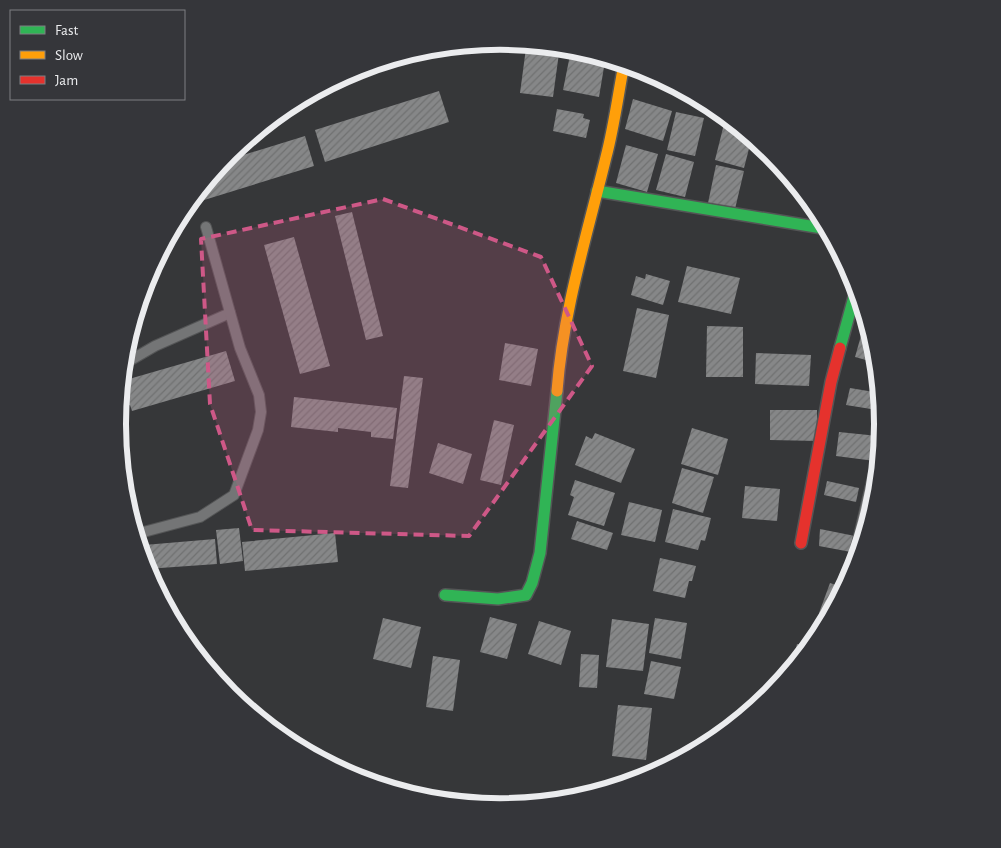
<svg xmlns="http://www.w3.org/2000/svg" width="1001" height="848" font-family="'Alegreya Sans',sans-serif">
  <defs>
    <pattern id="building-hatch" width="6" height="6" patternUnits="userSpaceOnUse" patternTransform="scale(1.25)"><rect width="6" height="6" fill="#868788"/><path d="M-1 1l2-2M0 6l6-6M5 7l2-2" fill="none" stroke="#707171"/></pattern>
  </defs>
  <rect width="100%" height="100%" fill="#363739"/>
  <g fill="url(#building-hatch)">
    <path d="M526,48L559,53L553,97L520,93Z"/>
    <path d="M570,55L605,61L599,97L563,90Z"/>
    <path d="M439,91L449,122L325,162L315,130Z"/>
    <path d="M633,99L672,111L663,141L625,129Z"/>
    <path d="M557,109L584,114L583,118L590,120L586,138L553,131Z"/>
    <path d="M676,112L704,118L695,156L667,150Z"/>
    <path d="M724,124L741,128L752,137L744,168L715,160Z"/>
    <path d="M305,136L314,166L188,205L224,161Z"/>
    <path d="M626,145L658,154L647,192L616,183Z"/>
    <path d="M666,154L694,162L685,197L656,190Z"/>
    <path d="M716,165L744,171L735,209L708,203Z"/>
    <path d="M352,212L383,336L366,340L335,216Z"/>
    <path d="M294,237L330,366L300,374L264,245Z"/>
    <path d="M687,266L740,278L731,314L678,302Z"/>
    <path d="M646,274L670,281L663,305L631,295L636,276L645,279Z"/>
    <path d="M637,308L669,315L656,378L623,371Z"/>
    <path d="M866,318L876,350L877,363L855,357Z"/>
    <path d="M707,326L743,327V377H706Z"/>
    <path d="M505,343L538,349L531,386L499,380Z"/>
    <path d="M226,351L235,381L132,411L130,405L124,407L121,396L122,381Z"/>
    <path d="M756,353L811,355L809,386L755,384Z"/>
    <path d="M404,376L423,378L408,488L390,486Z"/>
    <path d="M850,388L874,392L871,409L846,405Z"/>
    <path d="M294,397L397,408L393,439L371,437V432L338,428V432L291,427Z"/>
    <path d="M770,410H817V441L770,440Z"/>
    <path d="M494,420L514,425L501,485L480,480Z"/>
    <path d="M692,428L728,439L718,475L681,464Z"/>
    <path d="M839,432L878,436L875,461L836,456Z"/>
    <path d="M595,433L635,449L621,483L575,465L586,436L592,439Z"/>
    <path d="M438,443L472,454L463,484L429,473Z"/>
    <path d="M682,468L714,477L703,513L672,503Z"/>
    <path d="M575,480L615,493L604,526L568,515L574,497L570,495Z"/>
    <path d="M827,481L859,488L856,502L824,495Z"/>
    <path d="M745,486L780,489L777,521L742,518Z"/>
    <path d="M629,502L662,510L655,542L621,535Z"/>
    <path d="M673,509L711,518L705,541L701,540L698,550L665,542Z"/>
    <path d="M577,521L613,533L607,550L571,539Z"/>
    <path d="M239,528L243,561L220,564L216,530Z"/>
    <path d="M820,529L855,536L851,552L819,546Z"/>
    <path d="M335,533L338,562L245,571L242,542Z"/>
    <path d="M215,539L217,564L146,569L144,545Z"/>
    <path d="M660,558L696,566L692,581H689L685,598L653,591Z"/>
    <path d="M830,583L845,588L830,616L819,613Z"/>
    <path d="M490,617L517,624L507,659L480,652Z"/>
    <path d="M383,618L421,627L411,668L373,659Z"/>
    <path d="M655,618L687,623L681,659L649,653Z"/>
    <path d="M612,619L649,624L643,671L606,667Z"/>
    <path d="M539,621L571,631L561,665L528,654Z"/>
    <path d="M797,644L810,647L797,663L793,662Z"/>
    <path d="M581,654L599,655L597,688L579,687Z"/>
    <path d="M433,656L460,660L453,711L426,707Z"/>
    <path d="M651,661L681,667L674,699L644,694Z"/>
    <path d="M618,705L652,708L646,760L612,756Z"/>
  </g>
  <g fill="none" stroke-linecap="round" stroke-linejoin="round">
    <defs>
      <g id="lane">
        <path d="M124,364L155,346L230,313"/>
        <path d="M136,534L200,517L234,495L258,430L261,412L259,395L240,348L206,227"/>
      </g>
      <path id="street" d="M861,549L878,477"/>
      <g id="fast">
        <path d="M597,191L828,229"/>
        <path d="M840,348L857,286"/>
        <path d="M445,595L498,599L526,595L532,583L540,553L557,391"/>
      </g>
      <path id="slow" d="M557,391C563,311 587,235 606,157C614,127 618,95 624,64"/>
      <path id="jam" d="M801,543L831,382L840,348"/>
    </defs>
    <use href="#lane" stroke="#545556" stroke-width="12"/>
    <use href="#street" stroke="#545556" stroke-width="22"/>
    <use href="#fast" stroke="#545556" stroke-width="14"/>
    <use href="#slow" stroke="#545556" stroke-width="14"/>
    <use href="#jam" stroke="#545556" stroke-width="14"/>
    <use href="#lane" stroke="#747576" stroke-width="10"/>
    <use href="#street" stroke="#747576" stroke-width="20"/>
    <use href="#fast" stroke="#30b455" stroke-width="11"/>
    <use href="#slow" stroke="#ff9f0a" stroke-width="11"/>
    <use href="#jam" stroke="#e5322d" stroke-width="11"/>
  </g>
  <path fill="#ce5887" fill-opacity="0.2" stroke="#ce5887" stroke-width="4" stroke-dasharray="10 6" stroke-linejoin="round" d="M383,199L541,257L592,366L469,536L252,530L210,404L201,239Z"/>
  <path d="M0 0H1001V848H0ZM126 424a374 374 0 1 1 748 0a374 374 0 1 1-748 0Z" fill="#35363a" fill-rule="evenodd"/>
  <path fill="none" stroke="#ebecee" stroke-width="6" d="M126 424a374 374 0 1 1 748 0a374 374 0 1 1-748 0Z"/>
  <rect x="10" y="10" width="175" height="90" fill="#35363a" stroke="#7e7f82"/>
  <rect x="20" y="26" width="25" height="8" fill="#30b455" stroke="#7e7f82"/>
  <text x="55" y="35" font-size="15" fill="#ebecee">Fast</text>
  <rect x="20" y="51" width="25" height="8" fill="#ff9f0a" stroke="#7e7f82"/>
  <text x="55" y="60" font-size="15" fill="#ebecee">Slow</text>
  <rect x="20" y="76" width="25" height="8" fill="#e5322d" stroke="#7e7f82"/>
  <text x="55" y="85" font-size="15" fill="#ebecee">Jam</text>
</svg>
